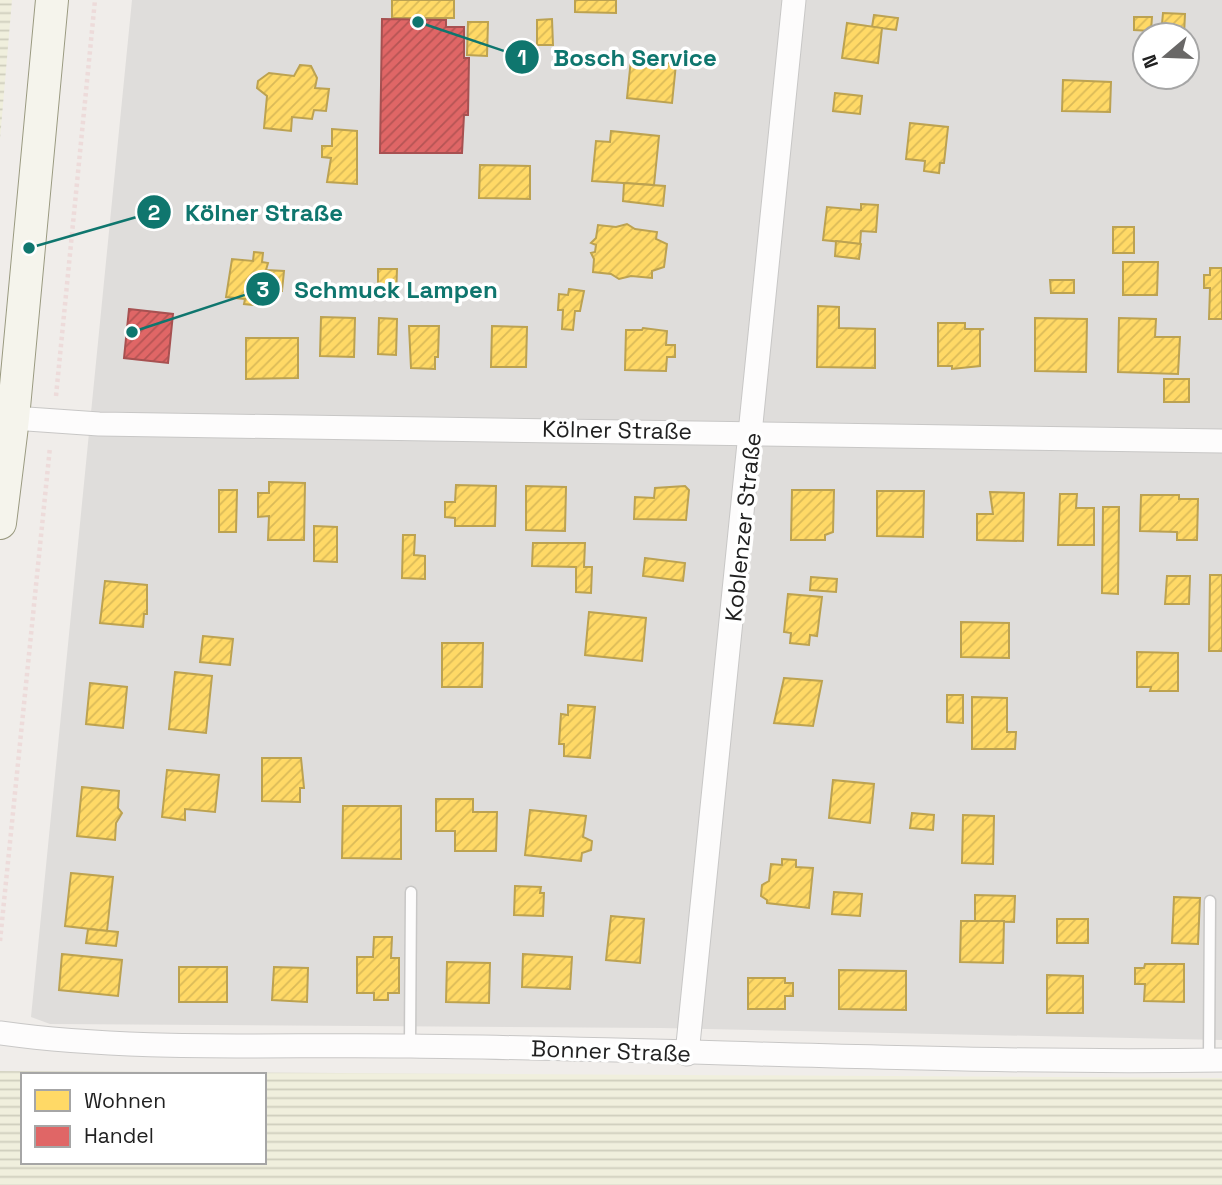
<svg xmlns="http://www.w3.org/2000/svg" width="1222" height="1185" font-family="'Space Grotesk',sans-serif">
  <defs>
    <pattern id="farmland-rules" width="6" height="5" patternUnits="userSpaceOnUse" patternTransform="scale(1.75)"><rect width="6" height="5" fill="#f0efdd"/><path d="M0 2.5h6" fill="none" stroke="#cecdbd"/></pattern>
    <pattern id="homes-hatch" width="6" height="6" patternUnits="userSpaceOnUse" patternTransform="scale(1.75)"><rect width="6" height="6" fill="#ffd966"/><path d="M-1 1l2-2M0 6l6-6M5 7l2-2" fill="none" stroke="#daba58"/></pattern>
    <pattern id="shops-hatch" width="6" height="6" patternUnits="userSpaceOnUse" patternTransform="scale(1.75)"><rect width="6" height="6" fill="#e06666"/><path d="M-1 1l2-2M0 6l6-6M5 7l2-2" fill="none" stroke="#b55454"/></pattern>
  </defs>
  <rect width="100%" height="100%" fill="#f0edea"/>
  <path fill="#dfdddb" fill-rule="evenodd" d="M132,0H1222V1040L661,1028L50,1024L31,1017ZM1145,35H1187V77H1145Z"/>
  <g fill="url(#farmland-rules)" fill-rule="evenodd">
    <path d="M0,0H12L0,139Z"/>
    <path d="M0,1071L1222,1078V1185H0ZM23,1075H264V1162H23Z"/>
  </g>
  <g fill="url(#homes-hatch)" stroke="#bca251" stroke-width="2">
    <rect x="392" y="0" width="62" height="18"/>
    <path d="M575,0H616V13L575,12Z"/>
    <path d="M1163,13L1185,14L1184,35H1161Z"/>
    <path d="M874,15L898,18L896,30L872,27Z"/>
    <path d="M1134,17H1152L1151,31L1134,30Z"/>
    <path d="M552,19L553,45H537V20Z"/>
    <path d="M468,22H488L487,56L467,55Z"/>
    <path d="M847,23L882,28L878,63L842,58Z"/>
    <path d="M631,59L676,64L672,103L627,98Z"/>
    <path d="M300,65L311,66L317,78L315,88L329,89L326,111L314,110L312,119L292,117L291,131L264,128L267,96L257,88L258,81L269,73L294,76Z"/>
    <path d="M1063,80L1111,82L1110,112L1062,111Z"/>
    <path d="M835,93L862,96L860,114L833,111Z"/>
    <path d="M910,123L948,127L944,163H940L939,173L924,171L925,161L906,159Z"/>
    <path d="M332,129L357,131V184L327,182L331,158L322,157V146H332Z"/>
    <path d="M611,131L659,136L654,185L592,181L596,141L610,142Z"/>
    <path d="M480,165L530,166V199L479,198Z"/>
    <path d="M624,183L665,186L663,206L623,201Z"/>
    <path d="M861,204L878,205L876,232L861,231L860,244L823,240L827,207L861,210Z"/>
    <path d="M627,224L635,229L657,232L656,239L667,244L664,267L652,271V278L631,276L619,279L611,274L593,272L594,259L591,253L595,252L596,245L591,243L596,238L598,225L616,227Z"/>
    <rect x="1113" y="227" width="21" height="26"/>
    <path d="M836,241L861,244L859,259L835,256Z"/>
    <path d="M254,252L263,253L262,262L268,263L266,270L284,271L282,291L265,289L263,306L244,304L245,299L226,297L232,259L253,261Z"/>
    <path d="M1123,262H1158L1157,295H1123Z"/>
    <path d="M1210,268H1222V319H1209L1210,288H1204V275H1210Z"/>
    <path d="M378,269H397L396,298H378Z"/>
    <path d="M1050,280H1074V293H1051Z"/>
    <path d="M569,289L584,291L580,311H575L573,330L562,329L563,310H558L559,294L568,295Z"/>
    <path d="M818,306L839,307V328L875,329V368L817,367Z"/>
    <path d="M321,317L355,318L354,357L320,356Z"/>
    <path d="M379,318L397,319L396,355L378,354Z"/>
    <path d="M1035,318L1087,319L1086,372L1035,371Z"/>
    <path d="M1119,318L1156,319L1155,337H1180L1178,374L1118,372Z"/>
    <path d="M938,323H965V329H984L980,330V366L952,369V366H938Z"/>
    <path d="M409,326H439L438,357H435V369L411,368Z"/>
    <path d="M492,326L527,327L526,367H491Z"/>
    <path d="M643,328L667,331L666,345H675V357H667L666,371L625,370L626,330H642Z"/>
    <path d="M246,338H298V378L246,379Z"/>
    <rect x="1164" y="379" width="25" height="23"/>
    <path d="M269,482L305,483L304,540H268L269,516L258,517V493H269Z"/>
    <path d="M456,485L496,486L495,526H455V518L445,517V502H455Z"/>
    <path d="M526,486L566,487L565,531L526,530Z"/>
    <path d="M685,486L689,490L686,520L634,519L635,497L654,498L655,488Z"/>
    <path d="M219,490H237L236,532H219Z"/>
    <path d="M792,490H834L833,532L825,535V540H791Z"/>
    <path d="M877,491H924L923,537L877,536Z"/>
    <path d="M990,492L1024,493L1023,541L977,540V514H993Z"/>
    <path d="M1060,494H1077L1076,508H1094V545H1058Z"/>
    <path d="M1141,495H1179V499H1198L1197,540H1177V532L1140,531Z"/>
    <path d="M1103,507H1119L1118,594L1102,593Z"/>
    <path d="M314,526L337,527V562L314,561Z"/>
    <path d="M403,535H415L414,555L425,556V579L402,578Z"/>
    <path d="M533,543H585L584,567H592L591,593L576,592V567L532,566Z"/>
    <path d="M645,558L685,563L683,581L643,576Z"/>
    <path d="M1210,575H1222V651H1209Z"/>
    <path d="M1167,576H1190L1189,604H1165Z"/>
    <path d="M811,577L837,579L836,592L810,590Z"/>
    <path d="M105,581L147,585V614H144L143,627L100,623Z"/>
    <path d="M788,594L822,597L817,636L810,635L809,645L790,643L791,633L784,632Z"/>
    <path d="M589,612L646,618L642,661L585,655Z"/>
    <path d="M961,622L1009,623V658L961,657Z"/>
    <path d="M203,636L233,639L230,665L200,662Z"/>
    <path d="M442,643H483L482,687H442Z"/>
    <path d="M1137,652L1178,653V691H1150L1151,687H1137Z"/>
    <path d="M175,672L212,676L206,733L169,729Z"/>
    <path d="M784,678L822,681L813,726L774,723Z"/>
    <path d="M90,683L127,687L123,728L86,724Z"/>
    <path d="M947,695H963V723L947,722Z"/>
    <path d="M972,697L1007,698V732H1016L1015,749H972Z"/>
    <path d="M568,705L595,707L590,758L564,756V744H559L561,714L568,715Z"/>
    <path d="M262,758H301L304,788H300V802L262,801Z"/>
    <path d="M167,770L219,775L215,812L185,809V820L162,817Z"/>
    <path d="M833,780L874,784L870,823L829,818Z"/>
    <path d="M82,787L119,791L118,808L122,813L116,823L115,840L77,836Z"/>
    <path d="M436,799H473V812H497L496,851H455V831H436Z"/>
    <path d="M343,806H401V859L342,858Z"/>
    <path d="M530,810L586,816L583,837L592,841L591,850L582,853L581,861L525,855Z"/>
    <path d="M912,813L934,815L933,830L910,828Z"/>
    <path d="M963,815L994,816L993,864L962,863Z"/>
    <path d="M782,859L796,860V867L813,868L809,908L767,903V900L761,896L762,885L769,881L771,864L782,865Z"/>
    <path d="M71,873L113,877L107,931L65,926Z"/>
    <path d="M515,886L541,887L540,893H544L543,916L514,915Z"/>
    <path d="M834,892L862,894L860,916L832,914Z"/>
    <path d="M975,895L1015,896L1014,922L975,921Z"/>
    <path d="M1174,897L1200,898L1198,944L1172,943Z"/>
    <path d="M611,916L644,919L640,963L606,960Z"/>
    <rect x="1057" y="919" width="31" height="24"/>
    <path d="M961,921H1004L1003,963L960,962Z"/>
    <path d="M88,929L118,932L116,946L86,943Z"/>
    <path d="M374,937H392L391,958H399V993H388V1000H374V993H357V957H373Z"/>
    <path d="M62,954L122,960L118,996L59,990Z"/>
    <path d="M523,954L572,957L570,989L522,987Z"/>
    <path d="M447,962L490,963L489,1003L446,1002Z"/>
    <path d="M1145,964H1184V1002L1144,1001L1145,984H1135V968H1144Z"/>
    <rect x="179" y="967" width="48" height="35"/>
    <path d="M274,967L308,968L307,1002L272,1000Z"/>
    <path d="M839,970L906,971V1010L839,1009Z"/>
    <path d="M1047,975L1083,976V1013H1047Z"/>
    <path d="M748,978H785V983H793V996H785V1009H748Z"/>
  </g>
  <g fill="url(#shops-hatch)" stroke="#a75151" stroke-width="2">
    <path d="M382,19L446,20V27H464V58H469L468,115H464L462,153H380Z"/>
    <path d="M129,309L173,314L168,363L124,358Z"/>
  </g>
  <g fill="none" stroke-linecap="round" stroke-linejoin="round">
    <defs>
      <g id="service">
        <path d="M410,1046L411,892"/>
        <path d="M1209,1060L1210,901"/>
      </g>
      <g id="minor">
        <path d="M13,418L99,424L1222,441"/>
        <path d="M0,1033C136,1052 275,1044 411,1046C681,1049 952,1064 1222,1060"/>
        <path d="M687,1054L794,0"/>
      </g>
      <path id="secondary" d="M0,523L13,418L52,0"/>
    </defs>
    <use href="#service" stroke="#c8c7c6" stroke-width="13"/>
    <use href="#minor" stroke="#c8c7c6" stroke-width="25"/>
    <use href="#secondary" stroke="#9a9a80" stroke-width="34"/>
    <g stroke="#eddbda" stroke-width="4.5" stroke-dasharray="3.5 3.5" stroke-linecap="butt">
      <path d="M56,396L95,0"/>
      <path d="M0,941L50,447"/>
    </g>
    <use href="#service" stroke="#fdfcfc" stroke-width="10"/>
    <use href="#minor" stroke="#fdfcfc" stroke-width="23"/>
    <use href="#secondary" stroke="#f5f4ec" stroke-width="32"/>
  </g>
  <g text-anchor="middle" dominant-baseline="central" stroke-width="7" stroke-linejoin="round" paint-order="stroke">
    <g font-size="23" fill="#212121" stroke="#fff">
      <text transform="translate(617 430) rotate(1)">Kölner Straße</text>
      <text transform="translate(743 527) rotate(-84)">Koblenzer Straße</text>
      <text transform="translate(611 1051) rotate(2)">Bonner Straße</text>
    </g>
  </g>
  <path fill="none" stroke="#0f766e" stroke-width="2.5" d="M418 22L522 57M29 248L154 212M132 332L263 289"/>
  <g fill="#0f766e" stroke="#fff" stroke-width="2.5">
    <circle cx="418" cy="22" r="7"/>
    <circle cx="29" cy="248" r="7"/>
    <circle cx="132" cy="332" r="7"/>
    <circle cx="522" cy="57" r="18"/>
    <circle cx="154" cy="212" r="18"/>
    <circle cx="263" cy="289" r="18"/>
  </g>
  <g font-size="21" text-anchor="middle" font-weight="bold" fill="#fff">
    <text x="522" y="65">1</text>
    <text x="154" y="220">2</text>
    <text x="263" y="297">3</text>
  </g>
  <g font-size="24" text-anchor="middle" font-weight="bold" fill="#0f766e" stroke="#fff" stroke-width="7" stroke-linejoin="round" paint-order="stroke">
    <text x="635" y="66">Bosch Service</text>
    <text x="264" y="221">Kölner Straße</text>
    <text x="396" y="298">Schmuck Lampen</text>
  </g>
  <rect x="21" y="1073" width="245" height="91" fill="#ffffff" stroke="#a6a6a6" stroke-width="2"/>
  <rect x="35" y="1090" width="35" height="21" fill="#ffd966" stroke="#a6a6a6" stroke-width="2"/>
  <text x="84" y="1108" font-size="21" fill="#212121">Wohnen</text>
  <rect x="35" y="1126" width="35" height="21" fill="#e06666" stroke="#a6a6a6" stroke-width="2"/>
  <text x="84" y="1143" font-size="21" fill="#212121">Handel</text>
  <g transform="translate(1166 56) rotate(251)"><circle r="33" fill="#ffffff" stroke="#a6a6a6" stroke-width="2"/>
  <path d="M0-5L12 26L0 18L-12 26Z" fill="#696867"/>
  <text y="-10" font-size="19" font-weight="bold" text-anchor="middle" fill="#212121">N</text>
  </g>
</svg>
